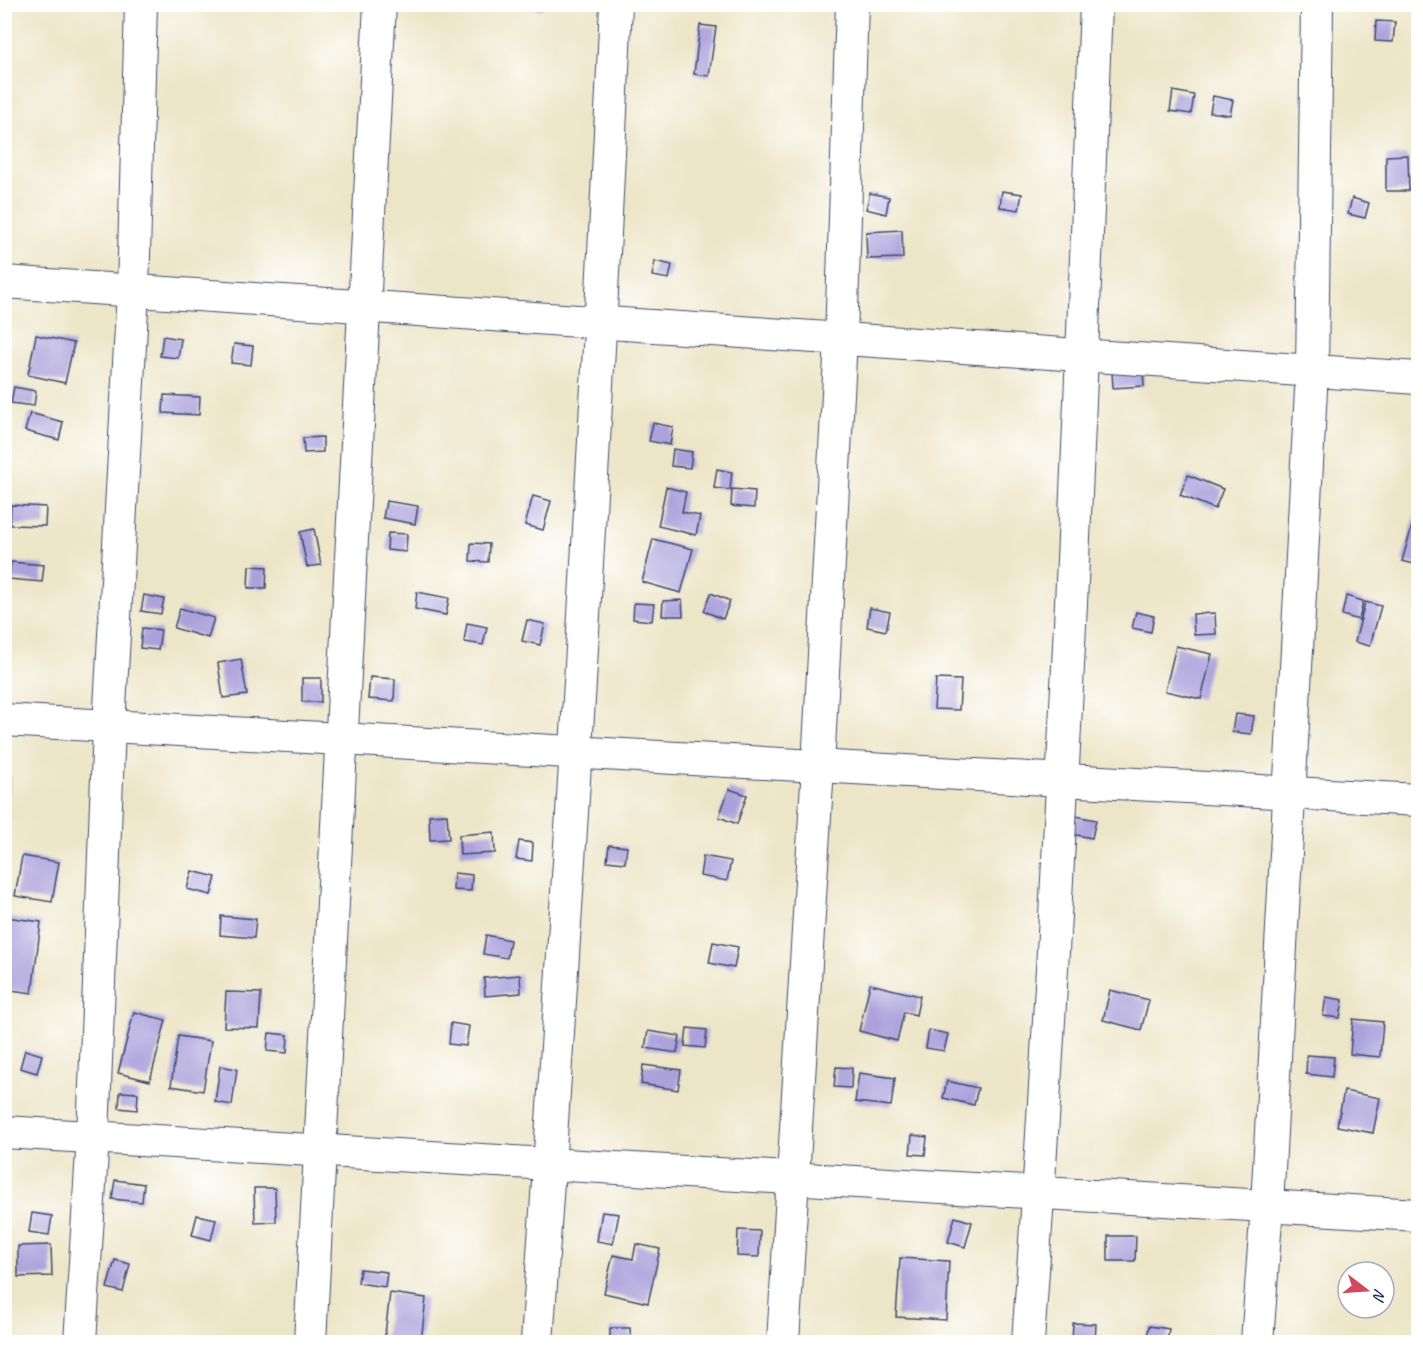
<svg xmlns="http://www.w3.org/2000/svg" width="1423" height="1347" font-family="Caveat,sans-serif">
  <rect width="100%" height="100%" fill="#fff"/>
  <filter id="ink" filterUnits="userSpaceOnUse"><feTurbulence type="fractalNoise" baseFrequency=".0167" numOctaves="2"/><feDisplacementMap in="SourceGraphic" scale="12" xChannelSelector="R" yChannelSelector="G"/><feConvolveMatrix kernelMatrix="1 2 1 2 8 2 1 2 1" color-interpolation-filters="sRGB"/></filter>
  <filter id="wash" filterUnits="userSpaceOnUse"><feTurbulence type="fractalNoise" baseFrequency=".008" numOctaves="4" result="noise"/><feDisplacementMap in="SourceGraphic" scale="24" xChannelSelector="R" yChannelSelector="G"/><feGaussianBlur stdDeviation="1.35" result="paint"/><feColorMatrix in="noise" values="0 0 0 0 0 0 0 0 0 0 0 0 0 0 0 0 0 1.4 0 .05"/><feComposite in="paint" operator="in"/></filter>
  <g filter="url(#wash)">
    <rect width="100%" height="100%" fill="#ede5c7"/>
    <g id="blocks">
      <g fill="#aba2db">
        <path d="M519,4H542L541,10Z"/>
        <path d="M1376,21L1395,22L1393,42L1375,41Z"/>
        <path d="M700,25L716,27L709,76L694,74Z"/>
        <path d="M1173,91L1194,95L1191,114L1170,111Z"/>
        <path d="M1213,96L1233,100L1230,115L1210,112Z"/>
        <path d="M1408,155L1409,191H1386V156Z"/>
        <path d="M1002,191L1022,194L1019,210L1000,207Z"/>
        <path d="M870,193L889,197L886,214L866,209Z"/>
        <path d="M1352,198L1369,203L1365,218L1348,214Z"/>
        <path d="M902,230L903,258L867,259L866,232Z"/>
        <path d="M655,261L672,265L669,279L652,276Z"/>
        <path d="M36,335L74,343L65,383L28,375Z"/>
        <path d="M163,336L181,339L178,358L160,356Z"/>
        <path d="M234,344L253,346L251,365L231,363Z"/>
        <path d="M1143,370L1144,386L1113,388L1112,372Z"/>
        <path d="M14,387L36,391L34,406L11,403Z"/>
        <path d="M164,395L200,397L199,415L163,413Z"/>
        <path d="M30,413L63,422L59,440L25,431Z"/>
        <path d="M653,423L673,427L670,445L649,441Z"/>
        <path d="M323,437V452L304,453L303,438Z"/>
        <path d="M673,449L692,452L690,468L671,466Z"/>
        <path d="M717,469L732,472L730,490L714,488Z"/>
        <path d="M1188,475L1223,489L1215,509L1180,495Z"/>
        <path d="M666,487L686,492L682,512L700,516L696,535L658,526Z"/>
        <path d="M732,489L755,491L754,508L731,506Z"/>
        <path d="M533,496L551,501L543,530L525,525Z"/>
        <path d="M386,501L418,506L415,524L383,518Z"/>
        <path d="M11,505L46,507L45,526L10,525Z"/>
        <path d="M1415,516L1418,517V565L1402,561Z"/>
        <path d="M314,529L321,565L307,567L300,532Z"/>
        <path d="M388,533L407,534L406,552L387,550Z"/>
        <path d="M653,539L693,549L681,593L642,582Z"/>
        <path d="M471,543L489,544L488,562L470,561Z"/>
        <path d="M11,562L44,565L42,582L9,579Z"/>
        <path d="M249,566L267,567L266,588H248Z"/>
        <path d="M417,592L449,598L446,615L415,609Z"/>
        <path d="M711,593L730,601L723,619L704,611Z"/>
        <path d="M144,595L164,599L161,614L141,611Z"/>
        <path d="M1346,596L1363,601L1359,620L1342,615Z"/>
        <path d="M682,600L683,616H662L663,601Z"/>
        <path d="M1365,602L1381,606L1370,646L1355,642Z"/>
        <path d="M634,603L654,604L652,621L633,619Z"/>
        <path d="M180,608L214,618L208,638L174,628Z"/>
        <path d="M870,608L890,612L886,631L867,627Z"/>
        <path d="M1136,612L1154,616L1151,632L1132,628Z"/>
        <path d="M1215,613L1216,634L1194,635L1193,614Z"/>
        <path d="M527,620L545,624L540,645L522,641Z"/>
        <path d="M467,623L487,627L483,645L464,642Z"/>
        <path d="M142,628L161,630L158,650L140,648Z"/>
        <path d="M1176,646L1212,654L1201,699L1165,691Z"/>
        <path d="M241,659L247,695L223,698L218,663Z"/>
        <path d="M370,677L395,679L394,701L368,699Z"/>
        <rect x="302" y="678" width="19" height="24"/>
        <path d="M936,679L961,680L959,710L934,709Z"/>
        <path d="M1235,714L1254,716L1251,734L1232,732Z"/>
        <path d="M4,776H11L9,794L4,793Z"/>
        <path d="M729,789L747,795L737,824L719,817Z"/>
        <path d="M447,814L449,839L430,840L429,815Z"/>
        <path d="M1076,816L1096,820L1092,838L1072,834Z"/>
        <path d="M494,832L495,853L460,855L459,835Z"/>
        <path d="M519,841L533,843L532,861L516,859Z"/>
        <path d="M609,845L627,847L625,863L607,861Z"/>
        <path d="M22,856L59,862L52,902L15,896Z"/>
        <path d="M703,856L731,861L727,881L700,876Z"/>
        <path d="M192,871L216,877L211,895L187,889Z"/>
        <path d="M454,873L472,875L471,891L453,890Z"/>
        <path d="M221,916L256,919L254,938L220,935Z"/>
        <path d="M6,917L41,922L32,993L4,989Z"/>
        <path d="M486,935L510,940L507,958L483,954Z"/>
        <path d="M713,942L738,947L734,968L709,963Z"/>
        <path d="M520,975L521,993L485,996L484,978Z"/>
        <path d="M870,984L920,996L916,1015L904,1012L897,1041L859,1031Z"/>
        <path d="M1110,990L1149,1000L1141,1030L1103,1020Z"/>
        <path d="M226,992L261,993L259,1028L224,1027Z"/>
        <path d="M1326,997L1343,1000L1340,1018L1323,1016Z"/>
        <path d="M134,1012L166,1020L150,1081L118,1073Z"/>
        <path d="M1353,1019L1383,1022L1380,1057L1350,1054Z"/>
        <path d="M451,1023L469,1026L466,1046L449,1044Z"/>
        <path d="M687,1028L707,1030L705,1048L685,1046Z"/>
        <path d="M929,1030L948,1034L944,1051L926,1048Z"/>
        <path d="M648,1031L680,1036L677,1053L645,1048Z"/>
        <path d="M269,1033L288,1035L287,1053L267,1051Z"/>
        <path d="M178,1036L211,1041L203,1091L171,1086Z"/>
        <path d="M25,1050L42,1055L37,1073L20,1068Z"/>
        <path d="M1307,1055L1334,1057L1332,1077L1306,1074Z"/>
        <path d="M643,1065L681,1070L678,1090L641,1084Z"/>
        <path d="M220,1066L237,1069L232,1105L215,1102Z"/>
        <path d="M836,1067L852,1068L851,1088L834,1087Z"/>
        <path d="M859,1073L895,1078L891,1106L855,1102Z"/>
        <path d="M947,1081L978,1088L974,1105L943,1098Z"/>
        <path d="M1344,1091L1380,1098L1373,1133L1337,1126Z"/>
        <path d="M120,1092L138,1093L137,1110L119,1108Z"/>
        <path d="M912,1135L927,1137L925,1155L910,1154Z"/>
        <path d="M115,1180L144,1184L142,1202L112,1199Z"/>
        <path d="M254,1188H275L276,1222L255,1223Z"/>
        <path d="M602,1212L619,1214L613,1244L597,1241Z"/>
        <path d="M32,1213L52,1216L49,1235L29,1232Z"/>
        <path d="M197,1215L216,1219L211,1240L192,1235Z"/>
        <path d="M955,1217L972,1222L965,1247L948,1242Z"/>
        <path d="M738,1230L760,1231L759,1257L737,1256Z"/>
        <path d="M1108,1236H1136L1135,1261H1108Z"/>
        <path d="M636,1244L660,1249L648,1303L604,1293L613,1255L633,1259Z"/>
        <path d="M51,1245L52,1276L18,1277V1246Z"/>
        <path d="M900,1258L949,1261L946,1320L896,1317Z"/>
        <path d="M115,1260L130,1264L123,1292L107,1288Z"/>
        <path d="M360,1269L387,1272L385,1287L358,1283Z"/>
        <path d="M390,1293L426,1298L421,1342H384Z"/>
        <path d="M1073,1323L1096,1324L1095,1342H1072Z"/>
        <path d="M1149,1326L1169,1329L1167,1342L1146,1341Z"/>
        <path d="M610,1328H630L631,1342H610Z"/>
      </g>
    </g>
  </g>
  <g filter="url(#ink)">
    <use href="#blocks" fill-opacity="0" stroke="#3a4a6e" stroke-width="1.5"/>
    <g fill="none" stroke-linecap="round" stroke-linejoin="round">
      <defs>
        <g id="minor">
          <path d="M4,282L1418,378"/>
          <path d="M4,720L1418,800"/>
          <path d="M4,1132L1418,1215"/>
          <path d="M80,1342L93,1137L109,726L133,291L141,4"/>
          <path d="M310,1342L380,4"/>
          <path d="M537,1342C568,897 596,451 616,4"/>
          <path d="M783,1342L818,766L841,339L852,4"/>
          <path d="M1028,1342C1060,897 1079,451 1096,4"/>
          <path d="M1257,1342L1267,1206L1312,371L1317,4"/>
        </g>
      </defs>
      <use href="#minor" stroke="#3a4a6e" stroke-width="34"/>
      <use href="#minor" stroke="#fff" stroke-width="32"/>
    </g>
  </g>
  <rect width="1423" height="1347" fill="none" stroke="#fff" stroke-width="24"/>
  <g transform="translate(1366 1290) rotate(107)"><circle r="28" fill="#ffffff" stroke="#a4acbf" stroke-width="1.5"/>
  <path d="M0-4.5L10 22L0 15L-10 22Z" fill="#d1495b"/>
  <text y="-9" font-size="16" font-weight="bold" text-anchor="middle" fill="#1b2f5e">N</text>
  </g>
</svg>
